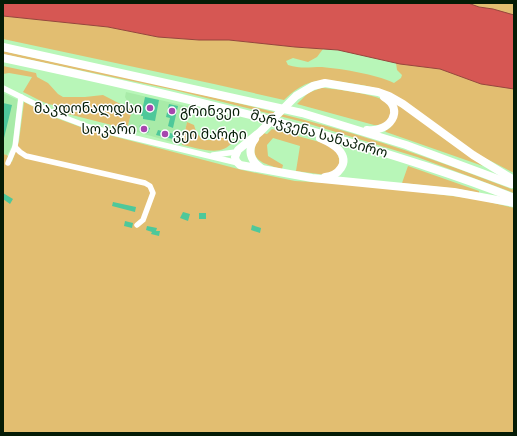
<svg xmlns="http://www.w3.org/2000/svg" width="517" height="436" font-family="'Fira Sans Condensed','Noto Sans Georgian',sans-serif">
  <rect width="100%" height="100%" fill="#b8f6b8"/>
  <g fill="#a8eba8">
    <path d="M126,92L190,107L182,145L127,129L132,110L125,97Z"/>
    <path d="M3,93L18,100L13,144L7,155L3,154Z"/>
  </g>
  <g fill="#e2be71">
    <path d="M468,3H514V15C499,11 483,9 468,3Z"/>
    <path d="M3,16L108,27L158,37L199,40H229L295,47L323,49L317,57L308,62L293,58L286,61L288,65C301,69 309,67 322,67C343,69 375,74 394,83L401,78L402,75L397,70L396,63L440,69L481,84L514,89V173L487,159L486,161L391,94C379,88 368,86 355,84C323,79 309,76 284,100L214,84L3,39Z"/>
    <path d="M3,51C103,73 203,93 301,119C374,138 444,163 514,190V193L417,157L303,122L174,90L3,54Z"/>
    <path d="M3,66L36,73L37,77L48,83L58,94L63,97H85L103,95L132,110L127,129L68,114C58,103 55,107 43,102C36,99 30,95 23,92L32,77L9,73L3,74Z"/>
    <path d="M321,88C332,88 382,95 388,103C390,105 391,109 392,112L388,122L378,125H374L297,104L308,93Z"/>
    <path d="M393,101L483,166L386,132L385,131L390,128L395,120Z"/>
    <path d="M24,102L56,118L86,129L242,170L295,181L362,185L477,199L514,208V433H3V154L7,155L12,162L19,141Z"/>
    <path d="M187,122L194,125C199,145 212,141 227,135L233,141C223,158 198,148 182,145Z"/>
    <path d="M272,129L327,144L337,151L341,166L326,175L296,171L300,146L273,138L267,145L268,156L283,165L282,169C259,163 244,157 263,133L267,134Z"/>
    <path d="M408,166L479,191V193L459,189L402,183Z"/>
  </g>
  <path fill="#d65753" stroke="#97453c" d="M3,3H468L479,7L493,9L514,15V89L481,84L440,69L400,64L338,50L295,47L229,40H199L158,37L108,27L3,16Z"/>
  <g fill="#4ec89a">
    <path d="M145,97L159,100L155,121L143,119V116H141Z"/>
    <path d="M3,103L12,105L4,138H3Z"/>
    <path d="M169,104L178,106L173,128L168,126L170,118L166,117Z"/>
    <path d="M140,125L150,128L148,133L139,130Z"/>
    <path d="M158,130L174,134L173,139L156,135Z"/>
    <path d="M3,193L13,199L10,204L3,199Z"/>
    <path d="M113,202L136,207L135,212L112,206Z"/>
    <path d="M183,212L190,214L188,221L180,218Z"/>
    <rect x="199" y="213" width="7" height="6"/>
    <path d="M125,221L133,223L132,228L124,226Z"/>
    <path d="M252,225L261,228L260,233L251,230Z"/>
    <path d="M147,226L157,228L156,231H160L159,236L151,234L152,232L146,230Z"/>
  </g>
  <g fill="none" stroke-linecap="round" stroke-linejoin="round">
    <g stroke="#fff" stroke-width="5.5">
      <path d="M3,88L55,114L89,127L238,163"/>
      <path d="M21,97L15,147L20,152L26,156L145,183L150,186L153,193L143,220L137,225"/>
      <path d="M213,155L236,152"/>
      <path d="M8,163L15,147"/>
    </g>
    <g stroke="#fff" stroke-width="8">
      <path d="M3,47L302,113L406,145L511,184"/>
      <path d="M3,58C116,82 228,107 339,139C398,157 457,175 514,198"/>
      <path d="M367,130C389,133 406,110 384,97"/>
      <path d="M320,138C327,141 334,144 339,150C350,163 338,176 325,177"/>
      <path d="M255,139C247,149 250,161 261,168"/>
      <path d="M514,180L473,155L403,104L389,96L378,92L325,83L313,86L296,96L260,132L238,150L235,157L236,161L240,165L312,178L454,192L514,203"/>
    </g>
  </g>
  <g fill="#a646ae" stroke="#fff" stroke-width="1.5">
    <circle cx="150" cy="108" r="4"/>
    <circle cx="172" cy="111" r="4"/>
    <circle cx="144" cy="129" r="4"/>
    <circle cx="165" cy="134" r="4"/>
  </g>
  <g text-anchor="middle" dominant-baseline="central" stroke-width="3" stroke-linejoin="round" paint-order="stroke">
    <g font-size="14" fill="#051c06" stroke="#fff" text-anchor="end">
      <text x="142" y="108">მაკდონალდსი</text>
      <text x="180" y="111" text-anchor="start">გრინვეი</text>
      <text x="136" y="129">სოკარი</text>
      <text x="173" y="134" text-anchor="start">ვეი მარტი</text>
    </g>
    <g font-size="14" fill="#051c06" stroke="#fff">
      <text transform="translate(319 134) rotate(16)">მარჯვენა სანაპირო</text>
    </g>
  </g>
  <rect width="517" height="436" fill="none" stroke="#051c06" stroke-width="8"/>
</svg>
